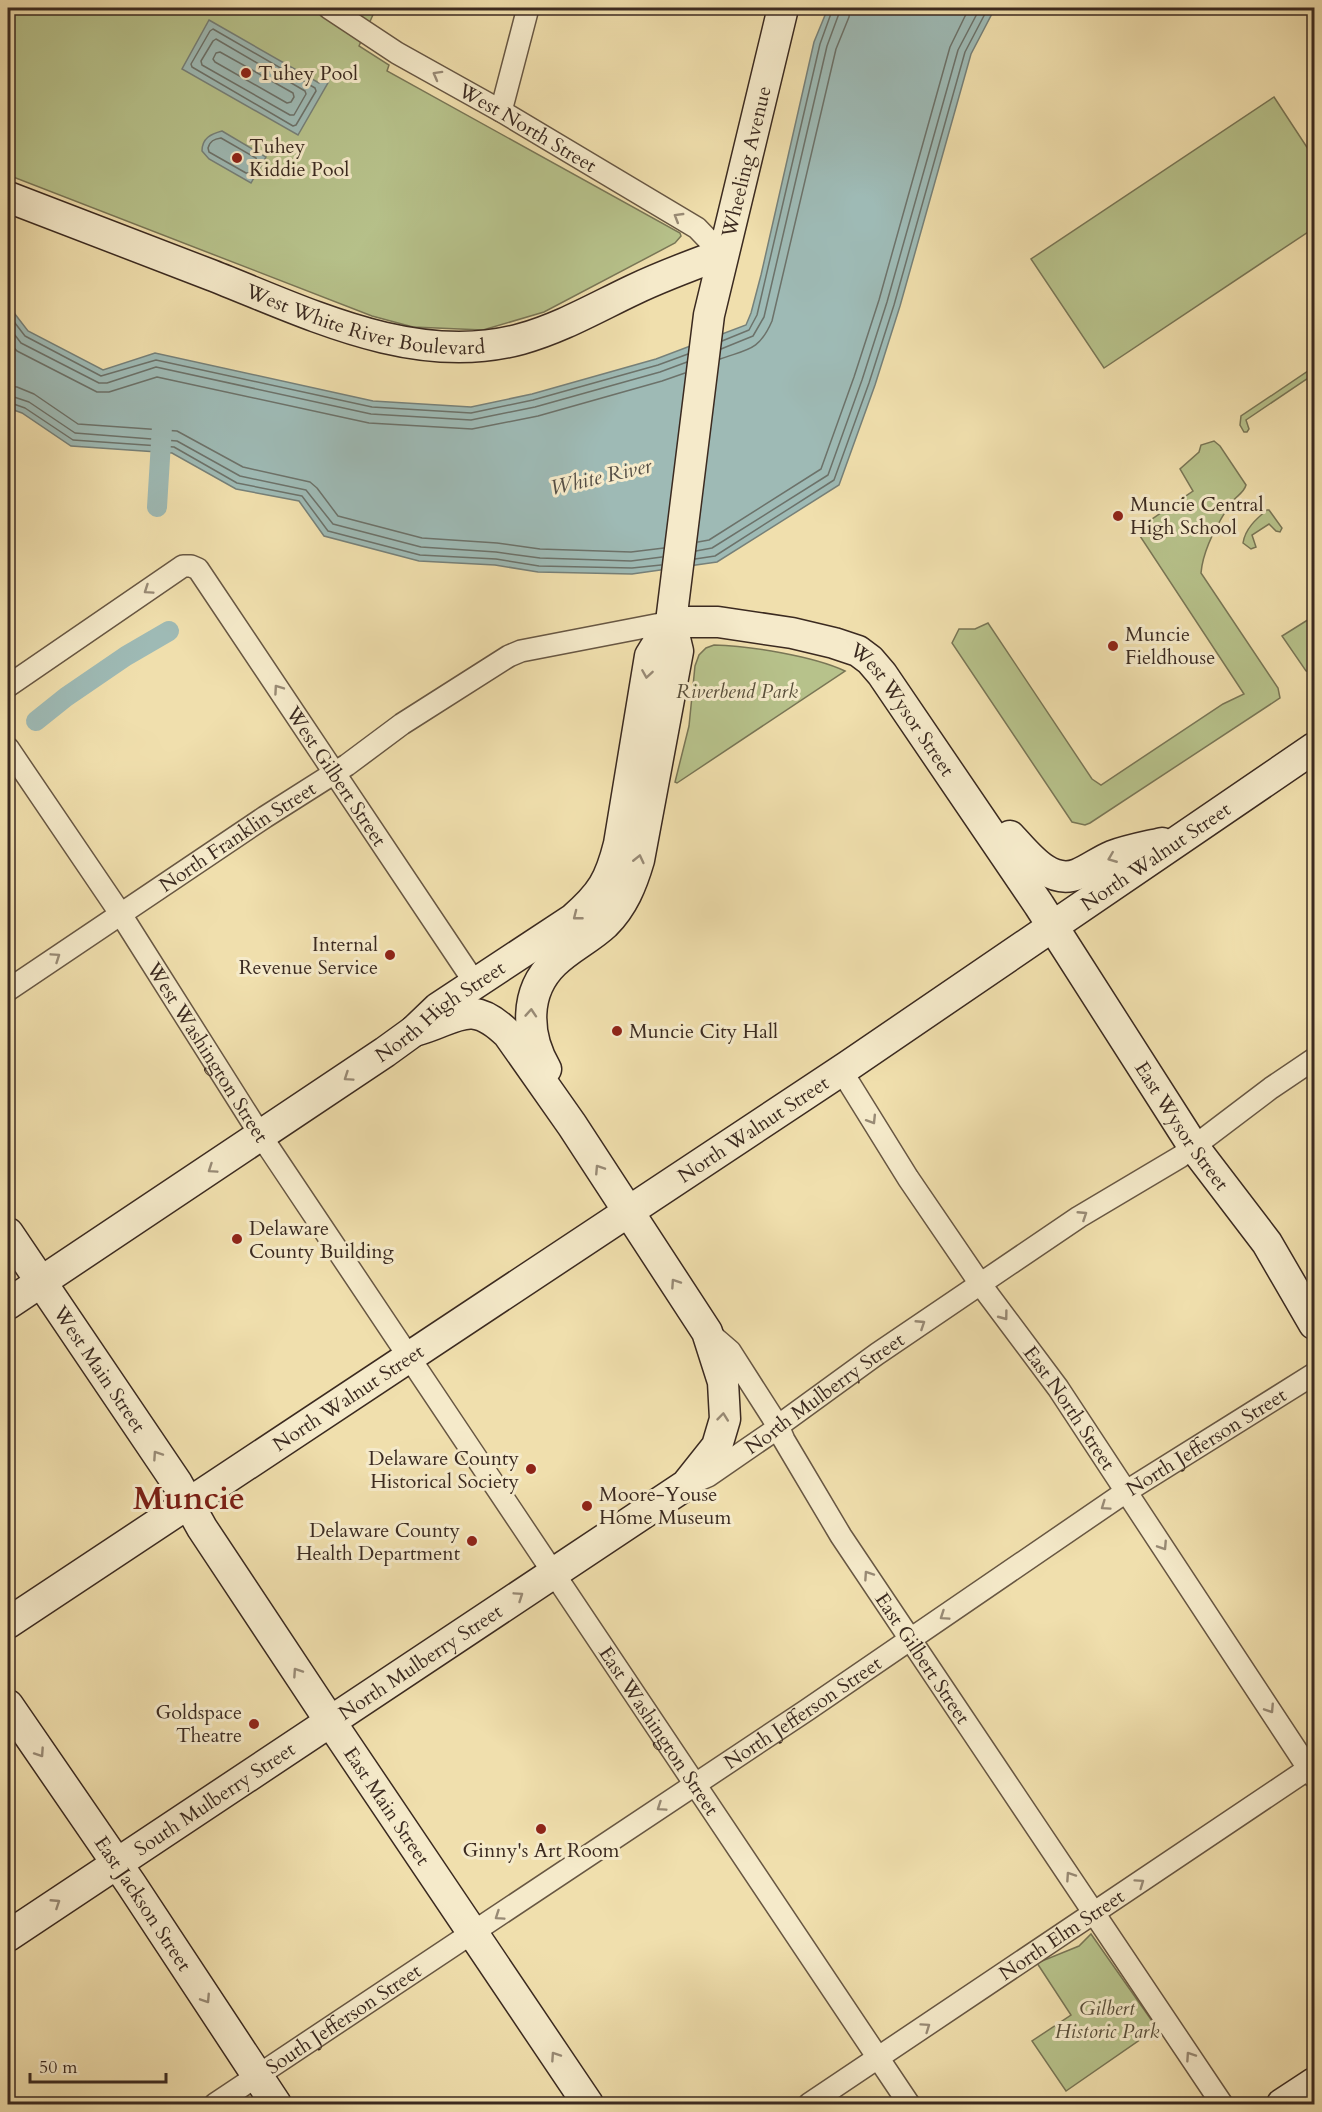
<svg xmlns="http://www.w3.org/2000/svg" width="1322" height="2112" font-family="Cardo,serif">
  <rect width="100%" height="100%" fill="#f0dfad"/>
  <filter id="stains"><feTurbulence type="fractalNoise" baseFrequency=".00333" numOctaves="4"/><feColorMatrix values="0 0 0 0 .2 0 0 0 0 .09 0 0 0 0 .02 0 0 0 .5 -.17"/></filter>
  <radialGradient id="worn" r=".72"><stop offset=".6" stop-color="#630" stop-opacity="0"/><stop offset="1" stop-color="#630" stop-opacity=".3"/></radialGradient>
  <g fill="#b7c28b" stroke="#797656" stroke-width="1.5">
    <path d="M8,8H376L359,46L389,65L387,71L680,233L681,236L675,243L544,312L483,330L413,327L372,316L8,175Z"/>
    <path d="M1274,97L1314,158V228L1104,368L1031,259Z"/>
    <path d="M1314,367V374L1246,420L1249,429L1247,432H1244L1240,425L1241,416Z"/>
    <path d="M1214,441L1220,446L1246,485C1244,493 1236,496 1231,503C1217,524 1203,549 1201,573L1278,688L1280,698L1090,823L1085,825L1072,822L952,643L959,629H975L988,623L1092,779L1101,785L1223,704L1244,694L1136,530L1193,491L1180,469L1199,452L1201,445Z"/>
    <path d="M1267,510H1269L1282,528L1280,532L1276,531L1269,524L1252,535L1256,547L1251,549L1243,543C1245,529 1256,519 1267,510Z"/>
    <path d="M1314,616L1313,642L1314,671L1311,673L1306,671L1282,636Z"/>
    <path d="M714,645C750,646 813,656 845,671L677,783L675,782L689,726L695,666L699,655L706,648Z"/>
    <path d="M1091,1934L1157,2028L1066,2091L1032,2041L1071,2015L1037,1963L1079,1946Z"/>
  </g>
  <g fill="#9ebab5" stroke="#768079" stroke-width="1.5">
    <path d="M828,8H995L971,54L900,306L875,385L839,485L717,562L632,574L538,572L495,565L419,561L324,536L299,501L236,489L172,453L71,446L22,413L8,408V305L28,331L103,370L155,353L373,401L471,407L532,394L656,359L746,325L751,313L761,275L814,42Z"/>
    <path d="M209,20L319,83L322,78L329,81L298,135L182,69Z"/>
    <path d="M222,131L266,157L251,183L209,159L202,151C202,138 211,134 222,131Z"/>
  </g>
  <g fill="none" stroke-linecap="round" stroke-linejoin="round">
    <g stroke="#6c726a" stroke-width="1.5">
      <path d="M213,29L315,88L316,91L296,125L293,126L192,67L191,64L210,31Z"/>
      <path d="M216,39L305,91L306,94L294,115H290L202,65L201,61L213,41Z"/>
      <path d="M220,52L293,93L294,97L291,102L287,103L215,62L213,59L216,53Z"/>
      <path d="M221,138L256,158L257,162L249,173H246L209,152L208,148C210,141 214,139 221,138Z"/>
      <path d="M8,314L25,336L101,376L156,360L372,407L471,413L533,400L658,365L688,354"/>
      <path d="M8,326L21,343L99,383H107L156,367L371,414L471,420L535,407L660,372L687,362"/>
      <path d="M8,341L17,351L97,392H109L157,377L369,423L472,429L538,416L662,381L685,373"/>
      <path d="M722,341L749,330L757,315L820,44L833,8"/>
      <path d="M721,349L753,336L764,317L827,46L841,8"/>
      <path d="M720,359C748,349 759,351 772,321L836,49L849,17L850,8"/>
      <path d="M8,386L17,387L34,394L78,424L177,431L243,467L310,482L317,488L338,516L422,538L497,543L540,549L631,552L664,548"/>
      <path d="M8,395L29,402L75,433L177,441L240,476L306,490L333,524L421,547L496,552L540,558L631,561L662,557"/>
      <path d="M8,402L25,408L73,440L174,447L237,483L302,496L328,531L420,555L496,559L539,566L632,568L661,565"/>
      <path d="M698,542L709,540L821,469L854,377L879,300L950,47L969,8"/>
      <path d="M696,551L712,548L828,475L862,380L887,302L958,50L980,8"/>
      <path d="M695,559L715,556L834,480L869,383L894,305L965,52L988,8"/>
    </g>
    <g stroke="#9ebab5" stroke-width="20">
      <path d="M157,507L162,426"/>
      <path d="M36,721L66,697L126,656L169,631"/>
    </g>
    <defs>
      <g id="street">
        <path id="s1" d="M329,8L397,53L501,111L697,228L722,254"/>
        <path d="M501,111L528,8"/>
        <path id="s2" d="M8,686L183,566H191L198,569L475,983"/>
        <path id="s3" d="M8,748L120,913L261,1136L909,2104"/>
        <path id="s4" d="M8,990L265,817L347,765L402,724L509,656L521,651L671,622"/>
        <path id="s5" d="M841,1070L908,1178L981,1285L1058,1388L1314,1777"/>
        <path id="s6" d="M708,1332L730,1351L778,1426L784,1440L841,1536L1222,2104"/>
        <path id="s7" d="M694,1482L708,1476L772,1432L778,1426L877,1354L1079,1217L1180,1157L1271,1088L1314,1059"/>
        <path id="s8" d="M215,2104L807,1710L1127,1491L1314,1374"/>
        <path id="s9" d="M809,2104L1314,1765"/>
      </g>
      <g id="secondary">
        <path id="s10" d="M8,197C75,223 143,249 211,275C308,313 415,368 521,339C561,328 597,307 633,290C662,276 692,265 722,254"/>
        <path id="s11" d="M671,622H718L792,633L834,643L858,651L870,660L882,674L1039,905L1193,1146L1267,1243L1314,1324"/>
        <path d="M1010,836C1027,854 1050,886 1078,874C1090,869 1100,861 1112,856C1128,850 1145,847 1162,843"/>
        <path id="s12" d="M546,1069C526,1035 524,992 554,963C569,948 589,939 605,924C623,906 632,884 639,860L678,651L671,622L709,315L783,8"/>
        <path id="s13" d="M8,1233L177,1483L202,1528L330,1721L588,2104"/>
        <path id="s14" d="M8,1304L385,1052L414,1031L438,1008L573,919C602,894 610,880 619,844L650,656L671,622"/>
        <path id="s15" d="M8,1623L848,1066L1314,748"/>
        <path id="s16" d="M8,1705L131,1884L276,2104"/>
        <path id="s17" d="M8,1936L686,1485L717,1446L725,1419L723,1382L707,1332L572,1125L508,1034C469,996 457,1020 414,1031"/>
        <path d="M1282,2104L1314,2083"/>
      </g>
    </defs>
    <use href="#street" stroke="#685743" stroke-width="24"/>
    <use href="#secondary" stroke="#3b2a20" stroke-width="33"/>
    <use href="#street" stroke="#f5eaca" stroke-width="21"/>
    <use href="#secondary" stroke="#f5eaca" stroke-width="30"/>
  </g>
  <defs><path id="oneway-chevron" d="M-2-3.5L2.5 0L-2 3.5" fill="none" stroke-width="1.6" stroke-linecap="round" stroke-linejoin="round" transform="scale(1.5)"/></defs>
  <g stroke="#988a75">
    <use href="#oneway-chevron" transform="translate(437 75) rotate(-151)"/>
    <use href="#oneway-chevron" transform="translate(678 217) rotate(-149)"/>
    <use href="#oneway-chevron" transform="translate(148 590) rotate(146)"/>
    <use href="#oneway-chevron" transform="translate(647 674) rotate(99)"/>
    <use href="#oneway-chevron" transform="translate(278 689) rotate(-125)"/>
    <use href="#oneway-chevron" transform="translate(1112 858) rotate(158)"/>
    <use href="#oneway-chevron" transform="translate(639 859) rotate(-77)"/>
    <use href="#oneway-chevron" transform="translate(577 916) rotate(142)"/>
    <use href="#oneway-chevron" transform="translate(56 957) rotate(-34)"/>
    <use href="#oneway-chevron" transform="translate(531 1013) rotate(-86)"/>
    <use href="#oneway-chevron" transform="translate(348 1077) rotate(146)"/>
    <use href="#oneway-chevron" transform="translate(872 1120) rotate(58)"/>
    <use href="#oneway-chevron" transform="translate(212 1169) rotate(146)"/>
    <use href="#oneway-chevron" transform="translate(599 1169) rotate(-123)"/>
    <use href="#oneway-chevron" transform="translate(1083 1215) rotate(-33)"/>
    <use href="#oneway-chevron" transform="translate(675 1283) rotate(-124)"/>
    <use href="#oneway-chevron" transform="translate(1004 1316) rotate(53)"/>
    <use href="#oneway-chevron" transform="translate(921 1324) rotate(-33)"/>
    <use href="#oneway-chevron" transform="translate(723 1417) rotate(-84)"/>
    <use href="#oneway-chevron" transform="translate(157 1455) rotate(-124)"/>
    <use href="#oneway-chevron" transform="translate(1105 1506) rotate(145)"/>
    <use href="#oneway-chevron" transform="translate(1163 1546) rotate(57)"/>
    <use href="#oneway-chevron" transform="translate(868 1575) rotate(-124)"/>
    <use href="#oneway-chevron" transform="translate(519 1596) rotate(-34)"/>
    <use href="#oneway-chevron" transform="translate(944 1616) rotate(146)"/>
    <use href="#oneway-chevron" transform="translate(297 1672) rotate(-124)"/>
    <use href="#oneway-chevron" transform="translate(1270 1709) rotate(57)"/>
    <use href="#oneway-chevron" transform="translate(40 1753) rotate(56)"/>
    <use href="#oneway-chevron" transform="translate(661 1807) rotate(146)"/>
    <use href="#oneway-chevron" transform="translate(1070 1876) rotate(-124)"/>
    <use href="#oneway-chevron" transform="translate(1140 1883) rotate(-35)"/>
    <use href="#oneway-chevron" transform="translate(56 1903) rotate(-33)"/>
    <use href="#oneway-chevron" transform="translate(499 1916) rotate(146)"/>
    <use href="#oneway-chevron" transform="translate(206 1999) rotate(57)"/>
    <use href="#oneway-chevron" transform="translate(926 2027) rotate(-35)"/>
    <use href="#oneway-chevron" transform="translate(555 2056) rotate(-124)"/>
    <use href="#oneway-chevron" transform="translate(1190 2056) rotate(-124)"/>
  </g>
  <g fill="#8f2418" stroke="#f5eaca" stroke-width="2">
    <circle cx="246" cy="73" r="6"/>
    <circle cx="237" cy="158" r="6"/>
    <circle cx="1118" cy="516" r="6"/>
    <circle cx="1113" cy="646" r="6"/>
    <circle cx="390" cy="955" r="6"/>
    <circle cx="617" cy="1031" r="6"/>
    <circle cx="237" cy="1239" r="6"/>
    <circle cx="531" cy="1469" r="6"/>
    <circle cx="587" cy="1506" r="6"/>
    <circle cx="472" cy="1541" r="6"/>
    <circle cx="254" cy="1724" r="6"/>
    <circle cx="541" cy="1829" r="6"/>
  </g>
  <g text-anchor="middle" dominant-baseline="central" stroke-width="6" stroke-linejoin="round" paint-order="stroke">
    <g font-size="20" fill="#3b2a20" stroke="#f5eaca" text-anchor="start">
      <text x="258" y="73">Tuhey Pool</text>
      <text x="249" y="146">Tuhey<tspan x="249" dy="23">Kiddie Pool</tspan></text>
      <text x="1130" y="504">Muncie Central<tspan x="1130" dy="23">High School</tspan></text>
      <text x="1125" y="634">Muncie<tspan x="1125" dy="23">Fieldhouse</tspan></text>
      <text x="378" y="944" text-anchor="end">Internal<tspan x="378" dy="23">Revenue Service</tspan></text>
      <text x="629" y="1031">Muncie City Hall</text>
      <text x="249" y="1228">Delaware<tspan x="249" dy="23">County Building</tspan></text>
      <text x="519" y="1458" text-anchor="end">Delaware County<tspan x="519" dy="23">Historical Society</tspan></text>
      <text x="599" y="1494">Moore-Youse<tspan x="599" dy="23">Home Museum</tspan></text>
      <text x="460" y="1530" text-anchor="end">Delaware County<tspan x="460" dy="23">Health Department</tspan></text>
      <text x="242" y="1712" text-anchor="end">Goldspace<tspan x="242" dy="23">Theatre</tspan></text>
      <text x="541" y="1850" text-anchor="middle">Ginny's Art Room</text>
    </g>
    <g font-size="20" fill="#3b2a20" stroke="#f5eaca">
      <text stroke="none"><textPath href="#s1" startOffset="232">West North Street</textPath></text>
      <text stroke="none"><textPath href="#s12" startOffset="962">Wheeling Avenue</textPath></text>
      <text stroke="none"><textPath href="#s10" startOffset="380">West White River Boulevard</textPath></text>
      <text stroke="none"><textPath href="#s11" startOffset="264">West Wysor Street</textPath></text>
      <text stroke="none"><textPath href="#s2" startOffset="477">West Gilbert Street</textPath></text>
      <text stroke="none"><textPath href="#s4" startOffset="276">North Franklin Street</textPath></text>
      <text stroke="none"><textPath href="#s15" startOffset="1380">North Walnut Street</textPath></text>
      <text stroke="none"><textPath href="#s14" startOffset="522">North High Street</textPath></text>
      <text stroke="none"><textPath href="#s3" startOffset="364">West Washington Street</textPath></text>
      <text stroke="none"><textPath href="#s11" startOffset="766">East Wysor Street</textPath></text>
      <text stroke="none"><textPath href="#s15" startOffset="894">North Walnut Street</textPath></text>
      <text stroke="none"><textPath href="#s13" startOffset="164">West Main Street</textPath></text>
      <text stroke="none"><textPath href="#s7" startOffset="158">North Mulberry Street</textPath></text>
      <text stroke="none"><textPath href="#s15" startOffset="408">North Walnut Street</textPath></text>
      <text stroke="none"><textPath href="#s5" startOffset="408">East North Street</textPath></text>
      <text stroke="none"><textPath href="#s8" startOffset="1192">North Jefferson Street</textPath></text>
      <text stroke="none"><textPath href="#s6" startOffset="392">East Gilbert Street</textPath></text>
      <text stroke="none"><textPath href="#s17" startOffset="495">North Mulberry Street</textPath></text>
      <text stroke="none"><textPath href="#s8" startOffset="706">North Jefferson Street</textPath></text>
      <text stroke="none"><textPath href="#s3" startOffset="1179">East Washington Street</textPath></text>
      <text stroke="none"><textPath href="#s17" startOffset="248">South Mulberry Street</textPath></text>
      <text stroke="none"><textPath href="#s13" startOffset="687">East Main Street</textPath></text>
      <text stroke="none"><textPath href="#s16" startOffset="240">East Jackson Street</textPath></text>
      <text stroke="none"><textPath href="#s9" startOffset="304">North Elm Street</textPath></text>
      <text stroke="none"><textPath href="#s8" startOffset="154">South Jefferson Street</textPath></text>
    </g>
    <g font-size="20" font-style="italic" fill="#5a503b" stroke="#f5eaca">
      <text x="737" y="691">Riverbend Park</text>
      <text x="1107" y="2008">Gilbert<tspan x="1107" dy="23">Historic Park</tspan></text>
    </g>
    <g font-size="21" font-style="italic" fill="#544e45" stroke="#f5eaca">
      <text transform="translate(601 477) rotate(-13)">White River</text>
    </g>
    <g font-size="32" font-weight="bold" fill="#7a1f14" stroke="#f5eaca">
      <text x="189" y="1499">Muncie</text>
    </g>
  </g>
  <rect width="1322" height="2112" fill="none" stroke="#f0dfad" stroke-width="30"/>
  <rect x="9" y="9" width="1304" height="2094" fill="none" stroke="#3b2a20" stroke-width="3"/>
  <rect x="15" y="15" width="1292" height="2082" fill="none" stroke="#3b2a20" stroke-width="1.5"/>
  <path d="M30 2073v9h136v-9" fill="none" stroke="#3b2a20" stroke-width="3"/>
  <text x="39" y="2073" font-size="18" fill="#3b2a20" stroke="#f5eaca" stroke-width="4.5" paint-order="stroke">50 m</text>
  <rect width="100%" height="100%" filter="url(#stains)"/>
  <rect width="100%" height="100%" fill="url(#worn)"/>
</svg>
